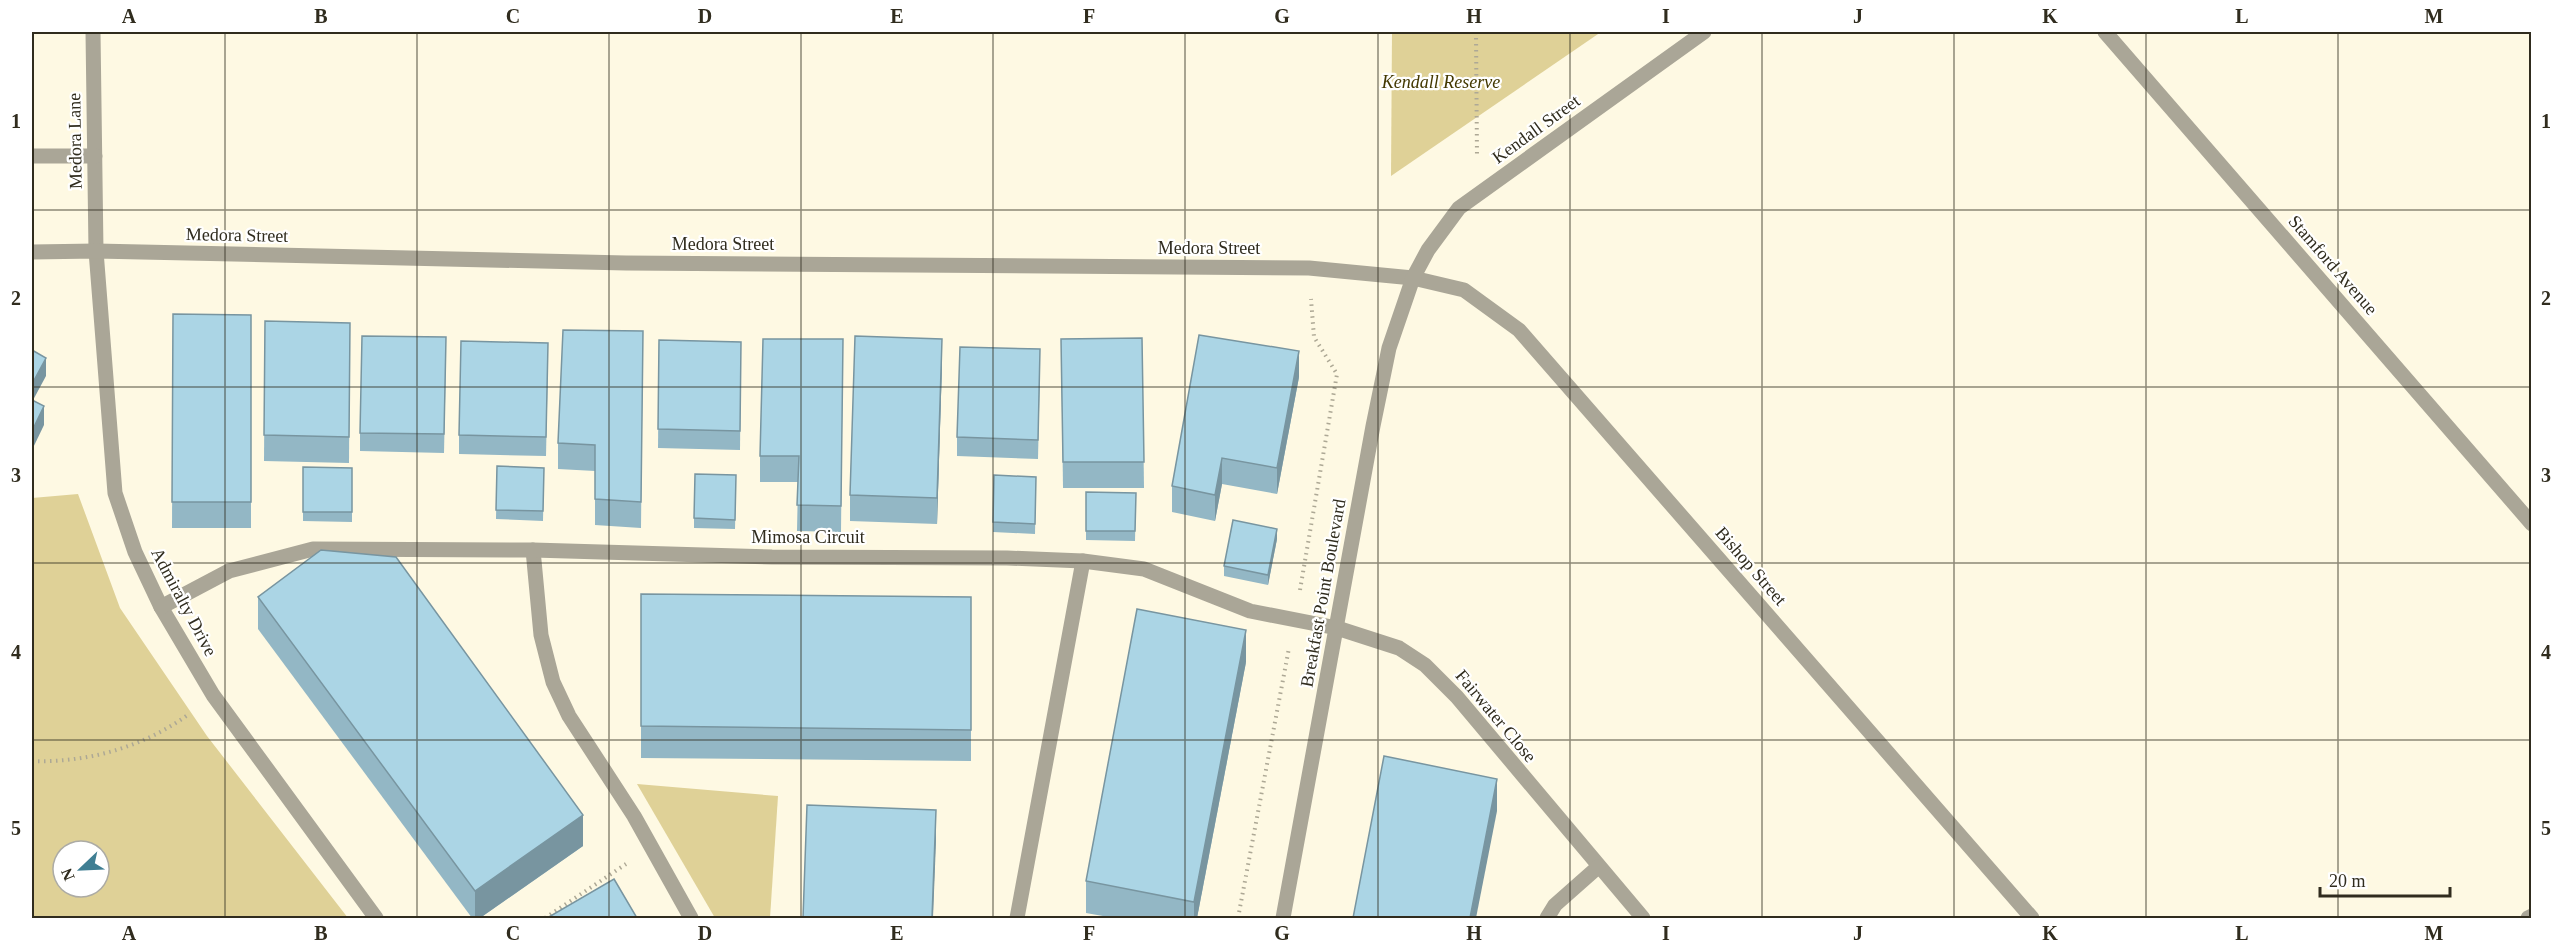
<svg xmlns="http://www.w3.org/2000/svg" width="2563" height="950" font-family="'Times New Roman',serif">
  <rect width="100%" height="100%" fill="#fef9e3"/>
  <g fill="#dfd197" fill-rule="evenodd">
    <path d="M1392,32H1601L1391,176Z"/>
    <path d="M78,494L120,608L207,736L348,918H32V498ZM63,851H99V887H63Z"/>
    <path d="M637,784L778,796L770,918H715Z"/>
  </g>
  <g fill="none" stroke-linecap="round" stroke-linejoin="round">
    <g stroke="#ada895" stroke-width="4" stroke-dasharray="1.5 4.5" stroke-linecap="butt">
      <path d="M1476,32L1477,157"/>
      <path d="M1300,590L1337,374L1314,337L1311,299"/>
      <path d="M32,761C87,763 144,747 189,714"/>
      <path d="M545,918L626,864"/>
      <path d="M1238,918L1289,648"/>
    </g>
    <g stroke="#aaa697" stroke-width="15">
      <path d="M93,32L96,251L115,493L135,552L161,607L213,695L376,918"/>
      <path d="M2105,32L2532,524"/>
      <path d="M32,156H95"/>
      <path d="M32,252L96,251L626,263L1309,268L1413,278L1464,290L1519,330L2032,918"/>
      <path d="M533,550L541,635L553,682L569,716L634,816L691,918"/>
      <path d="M161,607L229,571L313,549L533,550L772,557L1007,558L1083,561L1144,569L1250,611L1337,628L1399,648L1425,665L1457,697L1643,918"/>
      <path d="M1017,918L1083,561"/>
      <path d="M1283,918L1373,426L1389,348L1413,278L1428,250L1459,208L1704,32"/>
      <path d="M1547,918L1555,905L1598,867"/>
      <path d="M2528,918L2532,916"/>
    </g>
  </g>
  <g fill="#93b7c5">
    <path d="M173,314L251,315V528H172Z"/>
    <path d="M265,321L350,323L349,463L264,461Z"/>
    <path d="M643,331L641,528L595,525V471L558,469V443Z"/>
    <path d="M1142,338L1144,488H1063L1061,339Z"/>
    <path d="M843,339L841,532L797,531L798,482H760V456Z"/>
    <path d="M659,340L741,342L740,450L658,448Z"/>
    <path d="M446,356L444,453L360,451V433Z"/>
    <path d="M548,361L546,456L459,454V435Z"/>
    <path d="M942,365L937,524L850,521V495Z"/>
    <path d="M1040,367L1038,459L957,456V437Z"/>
    <path d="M1299,377L1277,494L1222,484L1215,521L1172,512V486Z"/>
    <path d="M497,466L544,468L543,521L496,519Z"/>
    <path d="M303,467L352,468V522L303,521Z"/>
    <path d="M994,475L1036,477L1035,534L993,532Z"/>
    <path d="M736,485L735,529L694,528V518Z"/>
    <path d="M1086,492L1136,493L1135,541L1086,540Z"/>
    <path d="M1277,539L1268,585L1224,576V566Z"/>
    <path d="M641,594L971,597V761L641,758Z"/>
    <path d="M258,597L583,846L480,918H472L258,629Z"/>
    <path d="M1246,662L1197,918H1114L1086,913V881Z"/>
  </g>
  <g fill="#7895a0">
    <path d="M942,339V365L937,524V498Z"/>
    <path d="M1299,351V377L1277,494V468Z"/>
    <path d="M46,358V376L32,402V384Z"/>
    <path d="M44,406V425L32,450V431Z"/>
    <path d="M1222,458V484L1215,521V495Z"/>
    <path d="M1277,529V539L1268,585V575Z"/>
    <path d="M1246,630V662L1197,918H1194V902Z"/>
    <path d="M1497,779V811L1476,918H1470Z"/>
    <path d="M936,810V841L933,918H932Z"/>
    <path d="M583,815V846L480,918H475V891Z"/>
  </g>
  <g fill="#abd5e5" stroke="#7895a0" stroke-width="1.5">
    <path d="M173,314L251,315V502H172Z"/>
    <path d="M265,321L350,323L349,437L264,435Z"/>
    <path d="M563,330L643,331L641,502L595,499V445L558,443Z"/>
    <path d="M1199,335L1299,351L1277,468L1222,458L1215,495L1172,486Z"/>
    <path d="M362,336L446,337L444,434L360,433Z"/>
    <path d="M855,336L942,339L937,498L850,495Z"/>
    <path d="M1142,338L1144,462H1063L1061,339Z"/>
    <path d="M763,339H843L841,506L797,505L799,456H760Z"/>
    <path d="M659,340L741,342L740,431L658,429Z"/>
    <path d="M461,341L548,343L546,437L459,435Z"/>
    <path d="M960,347L1040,349L1038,440L957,437Z"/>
    <path d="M32,350L46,358L32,384Z"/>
    <path d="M32,400L44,406L32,431Z"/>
    <path d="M497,466L544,468L543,511L496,510Z"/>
    <path d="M303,467L352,468V512H303Z"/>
    <path d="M695,474L736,475L735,520L694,518Z"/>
    <path d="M994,475L1036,477L1035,524L993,522Z"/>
    <path d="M1086,492L1136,493L1135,531H1086Z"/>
    <path d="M1233,520L1277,529L1268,575L1224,566Z"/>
    <path d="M321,550L396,557L583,815L475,891L258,597Z"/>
    <path d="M641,594L971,597V730L641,726Z"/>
    <path d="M1137,609L1246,630L1194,902L1086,881Z"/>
    <path d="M1384,756L1497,779L1470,918H1353Z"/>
    <path d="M807,805L936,810L932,918H803Z"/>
    <path d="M614,879L637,918H547Z"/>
  </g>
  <path fill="none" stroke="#302c1e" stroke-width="1.5" stroke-opacity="0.55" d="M225,32V918M417,32V918M609,32V918M801,32V918M993,32V918M1185,32V918M1378,32V918M1570,32V918M1762,32V918M1954,32V918M2146,32V918M2338,32V918M32,210H2532M32,387H2532M32,563H2532M32,740H2532"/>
  <g text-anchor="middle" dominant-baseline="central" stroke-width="4.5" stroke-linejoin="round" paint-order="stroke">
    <g font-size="18" font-style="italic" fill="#433800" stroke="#fff">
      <text x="1441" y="82">Kendall Reserve</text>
    </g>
    <g font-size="18" fill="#302c1e" stroke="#fff">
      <text transform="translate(1536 129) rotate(-36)">Kendall Street</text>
      <text transform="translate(75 141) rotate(-91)">Medora Lane</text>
      <text transform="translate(237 235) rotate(1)">Medora Street</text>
      <text x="723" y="244">Medora Street</text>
      <text x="1209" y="248">Medora Street</text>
      <text transform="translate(2333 265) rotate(49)">Stamford Avenue</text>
      <text x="808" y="537">Mimosa Circuit</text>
      <text transform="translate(1751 566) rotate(49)">Bishop Street</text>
      <text transform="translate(1323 593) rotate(-80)">Breakfast Point Boulevard</text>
      <text transform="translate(184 602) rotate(62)">Admiralty Drive</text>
      <text transform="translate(1496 716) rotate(50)">Fairwater Close</text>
    </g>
  </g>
  <rect width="2563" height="950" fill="none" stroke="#ffffff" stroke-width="66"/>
  <g transform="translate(81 869) rotate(247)"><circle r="28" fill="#ffffff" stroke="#acaba5" stroke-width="1.5"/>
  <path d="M0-4.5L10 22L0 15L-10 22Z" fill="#3f7e93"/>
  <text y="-9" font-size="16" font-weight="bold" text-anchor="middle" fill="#302c1e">N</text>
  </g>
  <path d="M2320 887v9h130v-9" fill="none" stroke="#302c1e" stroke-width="3"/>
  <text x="2329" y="887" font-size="18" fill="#302c1e" stroke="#ffffff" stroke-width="4.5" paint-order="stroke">20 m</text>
  <rect x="33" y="33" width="2497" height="884" fill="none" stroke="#302c1e" stroke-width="2"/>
  <g font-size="20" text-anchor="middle" font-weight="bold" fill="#302c1e">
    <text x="129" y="23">A</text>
    <text x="321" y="23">B</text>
    <text x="513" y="23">C</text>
    <text x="705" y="23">D</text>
    <text x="897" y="23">E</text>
    <text x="1089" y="23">F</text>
    <text x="1282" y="23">G</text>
    <text x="1474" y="23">H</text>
    <text x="1666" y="23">I</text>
    <text x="1858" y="23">J</text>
    <text x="2050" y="23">K</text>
    <text x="2242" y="23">L</text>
    <text x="2434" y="23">M</text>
    <text x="16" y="128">1</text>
    <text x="2546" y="128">1</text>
    <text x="16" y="305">2</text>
    <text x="2546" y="305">2</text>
    <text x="16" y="482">3</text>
    <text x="2546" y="482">3</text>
    <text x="16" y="659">4</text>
    <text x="2546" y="659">4</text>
    <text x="16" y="835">5</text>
    <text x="2546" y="835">5</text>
    <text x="129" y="940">A</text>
    <text x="321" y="940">B</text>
    <text x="513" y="940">C</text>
    <text x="705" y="940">D</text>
    <text x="897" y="940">E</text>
    <text x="1089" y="940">F</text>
    <text x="1282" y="940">G</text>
    <text x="1474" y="940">H</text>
    <text x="1666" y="940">I</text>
    <text x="1858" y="940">J</text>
    <text x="2050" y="940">K</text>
    <text x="2242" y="940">L</text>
    <text x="2434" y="940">M</text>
  </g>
</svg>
